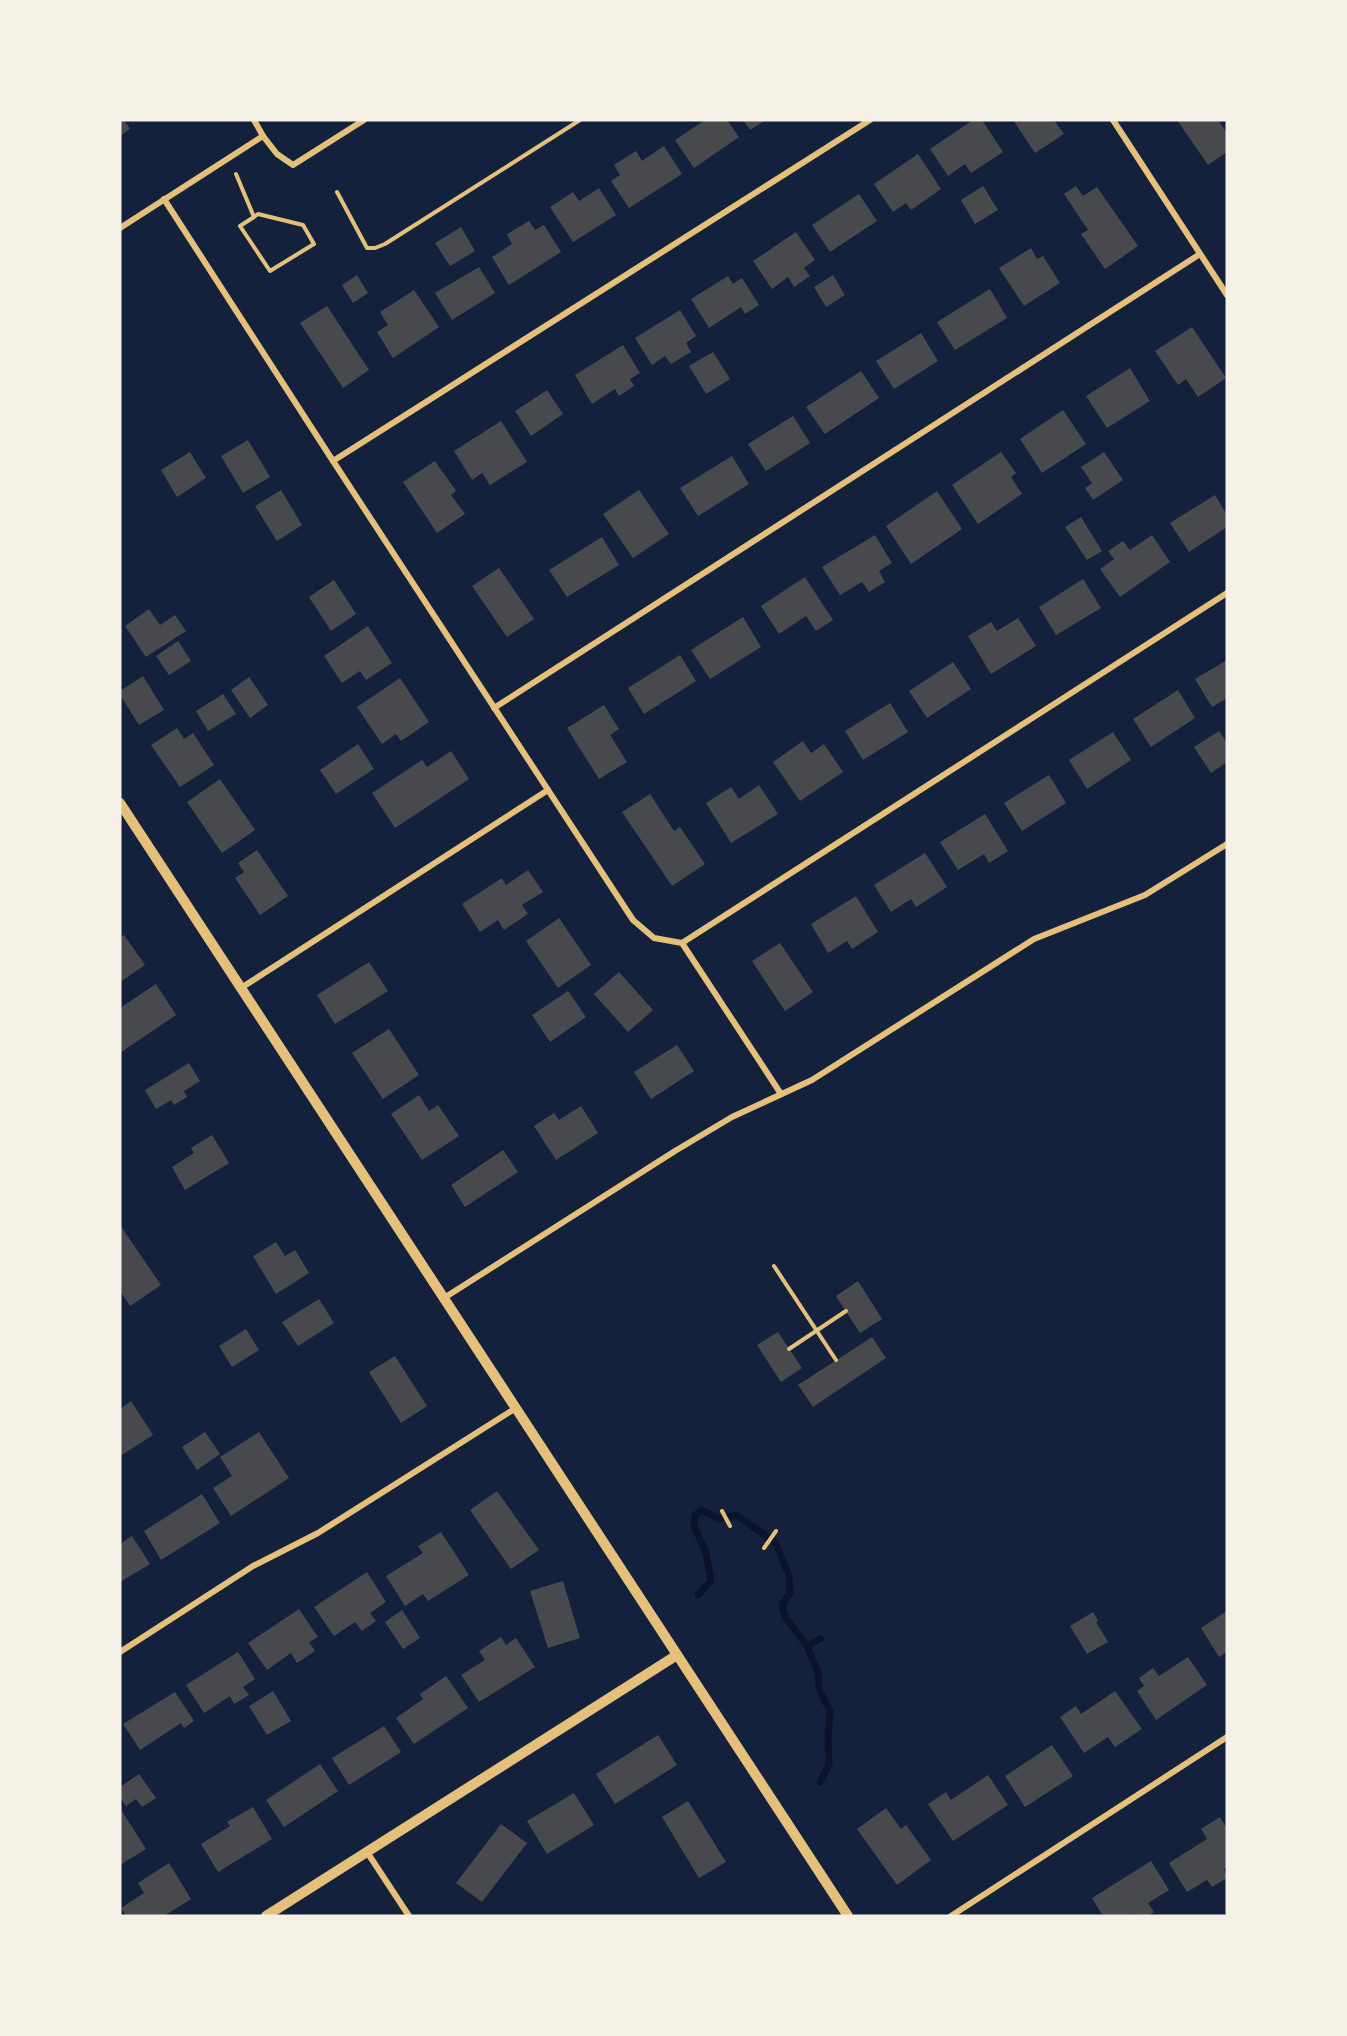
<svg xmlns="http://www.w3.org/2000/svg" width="1347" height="2036" font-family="'IBM Plex Serif',serif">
  <rect width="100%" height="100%" fill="#14213d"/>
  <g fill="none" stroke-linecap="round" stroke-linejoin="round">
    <g stroke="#0b132b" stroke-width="7">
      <path d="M698,1595L711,1581L706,1553L694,1526L695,1515L702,1510L718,1519L736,1515L775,1542L789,1575L790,1593L782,1604L785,1617L807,1646L820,1639"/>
      <path d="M807,1646L818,1672L819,1689L830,1711L828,1736L829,1765L820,1782"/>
    </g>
  </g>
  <g fill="#48494c">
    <path d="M120,120H124L130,129L120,136Z"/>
    <path d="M705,120H727L739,137L694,168L675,140Z"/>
    <path d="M743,120H766L750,130Z"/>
    <path d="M973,120H982L1003,152L971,173L965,164L948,176L930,149Z"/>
    <path d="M1013,120H1054L1064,134L1035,153Z"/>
    <path d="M1177,120H1218L1227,133V152L1208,165Z"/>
    <path d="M664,146L682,174L629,208L611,181L620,175L614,165L636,151L642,161Z"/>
    <path d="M918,154L941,189L911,210L906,203L893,212L874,184Z"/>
    <path d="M983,186L998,210L975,224L961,200Z"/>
    <path d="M1076,186L1083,196L1097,187L1138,246L1105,269L1081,234L1088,230L1064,194Z"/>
    <path d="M599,188L616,215L573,242L550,207L573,192L579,201Z"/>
    <path d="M859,194L877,221L830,252L812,225Z"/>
    <path d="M529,221L535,230L544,225L561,252L509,285L492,257L512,244L507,234Z"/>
    <path d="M461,227L475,251L450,266L435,243Z"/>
    <path d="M796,232L815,260L804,268L810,276L794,287L788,277L772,289L753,261Z"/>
    <path d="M1031,248L1037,259L1043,256L1060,283L1024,306L999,268Z"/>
    <path d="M479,267L495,293L452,320L435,293Z"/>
    <path d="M357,275L368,293L353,303L342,285Z"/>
    <path d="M833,275L845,295L826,307L814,287Z"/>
    <path d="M728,276L733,284L742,278L759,305L745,314L741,307L709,328L691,299Z"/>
    <path d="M990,289L1007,318L955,350L937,322Z"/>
    <path d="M414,290L439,327L393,358L377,332L388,325L380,312Z"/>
    <path d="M327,306L369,370L343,388L300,323Z"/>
    <path d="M680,310L696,336L686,343L691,352L671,364L665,356L652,365L635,338Z"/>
    <path d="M1192,327L1226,378L1198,397L1186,379L1178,385L1155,351Z"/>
    <path d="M921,333L938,361L894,389L876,361Z"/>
    <path d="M623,345L640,373L630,379L634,386L619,396L615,389L592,404L575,375Z"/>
    <path d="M713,352L730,379L706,394L689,366Z"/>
    <path d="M1130,368L1150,401L1107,428L1086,396Z"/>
    <path d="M861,371L879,398L825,434L806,407Z"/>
    <path d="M547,390L563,414L531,436L515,411Z"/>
    <path d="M1063,410L1086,444L1042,473L1020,439Z"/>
    <path d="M793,416L810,443L766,471L748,444Z"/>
    <path d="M501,421L527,462L490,485L482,473L472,480L454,451Z"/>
    <path d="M248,440L270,477L243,493L221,456Z"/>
    <path d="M190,452L206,478L177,497L161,470Z"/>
    <path d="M1001,452L1016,473L1011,477L1022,494L978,524L952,485Z"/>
    <path d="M1104,452L1123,480L1093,500L1085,488L1092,483L1081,467Z"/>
    <path d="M732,456L749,484L698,516L680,488Z"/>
    <path d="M435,461L456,491L451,495L465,514L437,533L403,482Z"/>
    <path d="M281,490L302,525L277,541L255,506Z"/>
    <path d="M639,490L669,534L633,558L603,514Z"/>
    <path d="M937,491L962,529L911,564L886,526Z"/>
    <path d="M1215,495L1227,515V527L1189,552L1170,523Z"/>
    <path d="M1081,517L1102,551L1087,560L1065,527Z"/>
    <path d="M875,535L892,563L879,571L885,582L869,592L862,582L840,595L822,567Z"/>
    <path d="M1152,535L1170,562L1120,597L1100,569L1114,559L1108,551L1123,541L1130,550Z"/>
    <path d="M602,537L619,565L567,597L549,570Z"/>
    <path d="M499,568L534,619L507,637L472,586Z"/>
    <path d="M805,577L833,620L816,631L806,616L779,634L761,606Z"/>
    <path d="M1083,579L1101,608L1056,635L1039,607Z"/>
    <path d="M334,580L356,614L331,631L309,597Z"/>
    <path d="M149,609L160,625L175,615L186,631L146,657L125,626Z"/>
    <path d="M743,617L761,647L710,679L691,650Z"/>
    <path d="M1018,618L1036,646L991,674L968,636L991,622L997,631Z"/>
    <path d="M368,626L392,663L366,680L360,671L342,683L324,656Z"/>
    <path d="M178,641L191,661L169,675L156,656Z"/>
    <path d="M680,655L696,681L644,714L628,688Z"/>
    <path d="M1227,660V698L1212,707L1195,679Z"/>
    <path d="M953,662L971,689L927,718L909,691Z"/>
    <path d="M143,676L164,710L139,725L120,695V691Z"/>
    <path d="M249,677L268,705L250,718L231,690Z"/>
    <path d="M400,678L429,722L401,741L396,734L382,744L357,707Z"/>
    <path d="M1178,690L1195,718L1151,747L1133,719Z"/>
    <path d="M223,694L236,714L208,731L196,711Z"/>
    <path d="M890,703L908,732L863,760L845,731Z"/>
    <path d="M604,705L619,729L610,735L627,762L599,779L567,728Z"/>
    <path d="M177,728L184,739L193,733L214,765L180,787L151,745Z"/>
    <path d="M1219,731L1227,743V762L1211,773L1194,747Z"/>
    <path d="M1113,732L1131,760L1087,789L1069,760Z"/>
    <path d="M803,741L811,753L824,744L843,772L800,801L773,762Z"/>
    <path d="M358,744L374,769L336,794L320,770Z"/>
    <path d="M451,751L469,779L395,828L372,793L422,760L427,767Z"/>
    <path d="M1049,775L1066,803L1022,831L1004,803Z"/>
    <path d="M220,779L255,830L222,853L187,802Z"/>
    <path d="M759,785L778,814L731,843L706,803L731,787L739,799Z"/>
    <path d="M650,794L674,831L680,827L705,864L672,886L622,812Z"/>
    <path d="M985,814L1008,851L989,863L984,854L958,870L940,842Z"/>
    <path d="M257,850L288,896L260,915L235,878L244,872L238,863Z"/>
    <path d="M925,853L947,887L916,907L911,899L891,912L874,885Z"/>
    <path d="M528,870L543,892L522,905L528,914L504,930L498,920L480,932L462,904L502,878L506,885Z"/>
    <path d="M856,896L878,932L852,949L847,941L828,953L811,924Z"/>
    <path d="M559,918L591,965L558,988L526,941Z"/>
    <path d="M124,935L145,965L120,982V938Z"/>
    <path d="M780,943L813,992L785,1011L752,961Z"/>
    <path d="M369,962L388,991L335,1024L317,995Z"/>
    <path d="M619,972L653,1010L628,1032L594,994Z"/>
    <path d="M156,984L176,1015L120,1053V1008Z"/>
    <path d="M568,991L586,1017L550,1042L532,1015Z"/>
    <path d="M389,1029L419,1075L383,1099L352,1053Z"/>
    <path d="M677,1045L694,1071L651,1099L634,1072Z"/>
    <path d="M189,1063L200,1081L184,1091L187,1097L174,1105L171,1100L156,1109L145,1090Z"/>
    <path d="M419,1095L429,1111L438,1105L459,1136L422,1160L391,1114Z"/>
    <path d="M581,1106L598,1133L556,1160L534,1126L554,1113L559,1120Z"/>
    <path d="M212,1135L229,1163L185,1190L172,1167L194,1153L191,1148Z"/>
    <path d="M503,1150L518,1172L465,1207L451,1185Z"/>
    <path d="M120,1225L161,1285L130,1306L120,1291Z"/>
    <path d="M276,1242L285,1256L295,1250L309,1273L276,1294L253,1256Z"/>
    <path d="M858,1281L882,1319L860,1333L836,1296Z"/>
    <path d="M319,1299L334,1323L298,1346L282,1322Z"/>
    <path d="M246,1329L259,1350L232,1367L219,1346Z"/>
    <path d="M778,1332L802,1368L781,1382L757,1345Z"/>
    <path d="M872,1337L886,1358L813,1407L798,1385Z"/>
    <path d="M395,1356L427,1406L401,1423L369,1372Z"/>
    <path d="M131,1401L153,1435L120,1456V1409Z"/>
    <path d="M205,1432L220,1454L197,1470L182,1447Z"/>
    <path d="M259,1432L289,1478L231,1516L213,1488L232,1476L220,1457Z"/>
    <path d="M497,1491L539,1550L511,1569L470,1510Z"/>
    <path d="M202,1494L220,1523L161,1560L144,1531Z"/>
    <path d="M441,1532L469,1575L428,1601L423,1594L405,1606L386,1576L423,1553L418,1546Z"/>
    <path d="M132,1536L150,1564L120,1582V1544Z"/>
    <path d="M367,1572L386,1602L370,1613L376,1621L362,1631L355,1622L334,1636L314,1607Z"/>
    <path d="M563,1581L580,1638L548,1648L530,1591Z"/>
    <path d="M299,1609L318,1637L309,1642L315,1651L297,1663L291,1653L267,1670L248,1643Z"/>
    <path d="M402,1610L420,1638L403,1649L385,1622Z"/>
    <path d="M1227,1611V1652L1219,1657L1201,1628Z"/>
    <path d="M1093,1612L1098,1621L1096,1622L1108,1642L1087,1654L1070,1626Z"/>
    <path d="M501,1637L506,1645L516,1638L535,1667L479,1702L461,1675L485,1660L479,1651Z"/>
    <path d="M238,1652L255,1679L243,1687L249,1695L234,1704L230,1696L204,1713L186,1685Z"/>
    <path d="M1188,1657L1207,1685L1156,1720L1137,1691L1144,1686L1139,1678L1153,1668L1159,1676Z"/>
    <path d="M446,1676L468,1708L414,1744L396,1718L423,1699L420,1694Z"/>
    <path d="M273,1691L291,1721L267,1735L249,1706Z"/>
    <path d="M1115,1691L1142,1729L1115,1747L1108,1737L1084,1753L1060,1717L1076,1706L1081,1714Z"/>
    <path d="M175,1692L194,1721L184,1728L181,1723L140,1750L123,1724Z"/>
    <path d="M384,1726L401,1752L349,1785L332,1758Z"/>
    <path d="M658,1735L677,1765L615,1804L596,1774Z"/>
    <path d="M1052,1745L1073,1776L1025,1807L1005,1776Z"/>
    <path d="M320,1764L338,1791L284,1827L266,1800Z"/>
    <path d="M139,1774L156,1798L142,1807L136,1799L126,1806L120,1797V1787Z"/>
    <path d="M988,1775L1008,1805L953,1841L928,1804L946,1792L951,1800Z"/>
    <path d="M574,1793L594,1825L547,1854L527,1821Z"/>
    <path d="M688,1801L726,1862L699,1878L662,1817Z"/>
    <path d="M253,1807L272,1839L218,1872L201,1844L230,1826L227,1822Z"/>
    <path d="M120,1808L146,1849L120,1865Z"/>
    <path d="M886,1808L901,1829L906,1825L931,1860L897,1885L857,1829Z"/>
    <path d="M1220,1817L1227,1829V1867L1224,1869L1227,1878L1212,1887L1207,1880L1187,1892L1169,1863L1207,1839L1201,1829Z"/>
    <path d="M501,1824L527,1843L482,1902L456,1883Z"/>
    <path d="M1151,1861L1169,1890L1148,1903L1154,1912L1148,1916H1135L1133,1914L1129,1916H1103L1092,1898Z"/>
    <path d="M169,1863L191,1899L164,1916H126L121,1908L144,1893L138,1883Z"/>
  </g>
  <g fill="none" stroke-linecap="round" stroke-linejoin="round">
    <g stroke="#e5c07b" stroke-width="4">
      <path d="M236,174L254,217L240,226L270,271L314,244L303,225L258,214L254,217"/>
      <path d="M337,192L367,248H375L385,244L580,120"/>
      <path d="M774,1266L836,1360"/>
      <path d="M789,1349L846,1311"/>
      <path d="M722,1511L730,1526"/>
      <path d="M764,1548L776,1531"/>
    </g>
    <g stroke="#e5c07b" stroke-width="6">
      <path d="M254,120L263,136"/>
      <path d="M1113,120L1227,295"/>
      <path d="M164,199L333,461L633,920L654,938L682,943L781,1094"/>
      <path d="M120,228L263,136L277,154L293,165L364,120"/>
      <path d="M333,461L870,120"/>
      <path d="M494,708L1200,254"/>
      <path d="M682,943L1227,593"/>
      <path d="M241,988L548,790"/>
      <path d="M444,1298L675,1151L732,1117L812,1080L1034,939L1145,895L1227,844"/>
      <path d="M120,1652L253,1566L318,1533L516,1408"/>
      <path d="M367,1852L409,1916"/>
      <path d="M951,1916L1227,1737"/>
    </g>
    <g stroke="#e5c07b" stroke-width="10">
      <path d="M120,803L848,1916"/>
      <path d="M266,1916L677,1655"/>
    </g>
  </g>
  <rect width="1347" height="2036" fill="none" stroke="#f6f1e7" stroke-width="243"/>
</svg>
